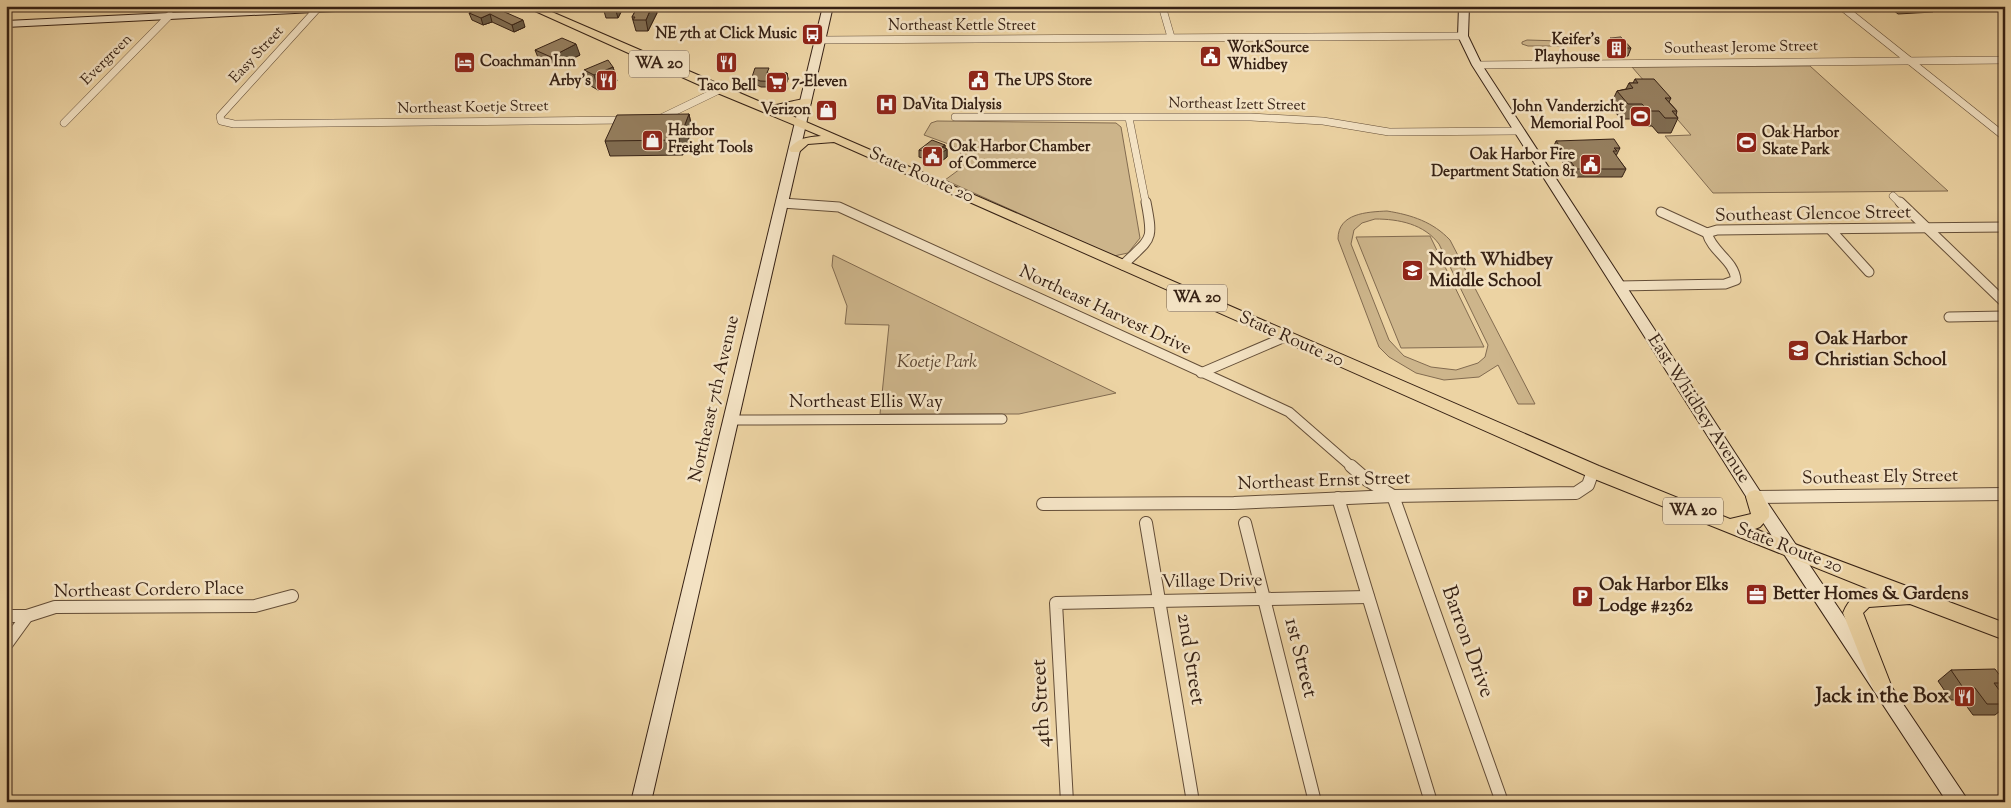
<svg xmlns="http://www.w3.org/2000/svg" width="2011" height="808" font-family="'Sorts Mill Goudy',serif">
  <rect width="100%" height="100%" fill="#ecd3a3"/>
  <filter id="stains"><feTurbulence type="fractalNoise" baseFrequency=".004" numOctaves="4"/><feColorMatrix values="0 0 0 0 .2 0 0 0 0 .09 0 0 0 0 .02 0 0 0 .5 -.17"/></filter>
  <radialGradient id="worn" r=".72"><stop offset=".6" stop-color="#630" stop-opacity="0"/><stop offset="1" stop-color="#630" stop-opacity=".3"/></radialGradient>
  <g fill="#cdb58b" stroke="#826b50" fill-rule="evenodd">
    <path d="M1527,40L1561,41L1565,46H1528L1522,44V42Z"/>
    <path d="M1810,66L1948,191L1713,193L1665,136L1691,135L1632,67Z"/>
    <path d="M937,121L1116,123L1121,127L1140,238L1128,253L1114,256L945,180L960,169L963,156L954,146L924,135L931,123Z"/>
    <path d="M1387,211C1412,215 1433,222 1450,240L1535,404H1518L1498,365L1479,377L1444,380L1416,373L1389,357L1379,347L1338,239C1338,213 1367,212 1387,211ZM1375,219C1399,219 1424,224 1439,244L1488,345L1485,357L1478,363L1456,370L1431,367L1404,356L1389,340L1351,244L1354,230L1362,223Z"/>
    <path d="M1430,236L1484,347L1401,348L1356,237Z"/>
    <path d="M833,255L1116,393L1019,414H880L889,325L845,324L847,306L832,266Z"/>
  </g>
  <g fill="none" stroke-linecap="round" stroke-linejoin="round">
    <defs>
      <g id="street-far2">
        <path d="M1162,6L1171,37"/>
        <path d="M1841,6L2005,137"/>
        <path d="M318,8L220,116L221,121L234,124L626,120"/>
        <path d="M821,40L1463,36"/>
        <path d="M1477,65L2005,60"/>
        <path d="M955,117H1251L1323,121L1389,132L1518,131"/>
        <path d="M661,118L719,90"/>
        <path d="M1129,118L1146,204"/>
        <path d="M64,123L170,15"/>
        <path d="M1893,196L1901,204"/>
        <path d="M782,203L792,204"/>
      </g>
      <g id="street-far1">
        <path d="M1900,202L2005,303"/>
        <path d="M782,203L839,207L1274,405L1289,412L1352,467"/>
        <path d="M1661,212L1707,233"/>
        <path d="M1830,229L1869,272"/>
        <path d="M1707,233L1717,230L2005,227"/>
        <path d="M1123,265C1151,237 1154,243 1146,202"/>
        <path d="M1619,286L1725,284L1736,280C1734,260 1712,252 1707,233"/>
        <path d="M1949,317L2005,316"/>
        <path d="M1201,373L1285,337"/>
        <path d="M731,420L1002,419"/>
      </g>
      <g id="street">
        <path d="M1351,466L1367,480L1393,496"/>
        <path d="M1393,496L1502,802"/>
        <path d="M1755,497L2005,494"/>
        <path d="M1338,498L1431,802"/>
        <path d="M1043,504L1234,503L1393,496L1576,493L1588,485L1593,471"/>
        <path d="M1146,523L1193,802"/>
        <path d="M1245,523L1315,802"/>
        <path d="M6,616H27L55,607L255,606L292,596"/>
        <path d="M6,645L27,616"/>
        <path d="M1067,802L1056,603L1368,597"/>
      </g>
      <g id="secondary">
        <path d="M312,6H381L376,9L6,27V21Z"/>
        <path d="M823,6H833L651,802H631Z"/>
        <path d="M1459,6H1469L1468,36L1482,65L1761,493L1969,802H1947L1749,501L1472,65L1458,36Z"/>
      </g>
      <path id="primary" d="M524,6H538L770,106C780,105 805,97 811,99V103L783,112L1599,466L1730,519L1751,514L1746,497L1749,492L1755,490L1761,492L1769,509V517L1760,527L1755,529L2005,623V640L1910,604L1869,607L1863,613L1891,685L1888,691L1881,694L1874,691L1843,613C1849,598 1858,591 1874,591L1587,476L834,142L808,144L799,152H791L789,149C798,138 807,137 821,136L715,92Z"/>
    </defs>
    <use href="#street-far2" stroke="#644e38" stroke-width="8"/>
    <use href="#street-far1" stroke="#644e38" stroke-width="11"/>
    <use href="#street" stroke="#644e38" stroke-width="14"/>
    <use href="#secondary" stroke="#362114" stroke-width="2"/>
    <use href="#primary" stroke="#362114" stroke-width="2"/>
    <use href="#street-far2" stroke="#f3e2c3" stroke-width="7"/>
    <use href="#street-far1" stroke="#f3e2c3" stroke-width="9"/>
    <use href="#street" stroke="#f3e2c3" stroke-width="12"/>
    <use href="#secondary" fill="#f3e2c3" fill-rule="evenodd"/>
    <use href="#primary" fill="#ecd3a3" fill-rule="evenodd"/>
  </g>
  <g fill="#806c51" stroke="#362114">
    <path d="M607,6H624L618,18H606L604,11Z"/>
    <path d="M638,6H655L657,13L648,31H636L632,17Z"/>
    <path d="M1888,6H1937L1933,12L1898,14Z"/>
    <path d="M479,9L525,27L514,32L492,22L483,25L472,20L469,13Z"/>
    <path d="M1610,38L1631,48L1628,56H1617L1607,45Z"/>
    <path d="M535,50L580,55L555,67L539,60Z"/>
    <path d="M735,57L731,69H720L719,65Z"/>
    <path d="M613,67L617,81L598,90L589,85L584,70Z"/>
    <path d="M770,73H787L788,79L785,87H761L753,83L752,77Z"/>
    <path d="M1635,79L1671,98L1669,102L1677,111L1676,115L1678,118L1671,133H1658L1652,126H1642L1635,119H1621L1610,106L1617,91L1626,89L1629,83H1633Z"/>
    <path d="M689,114L692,129L683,155L610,156L605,141Z"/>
    <path d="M1556,141L1620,148L1616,156L1626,169L1622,177H1573L1553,148Z"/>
    <path d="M945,145V148L947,149V157L939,163L919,157V150Z"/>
    <path d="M1951,670L2005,682V684L1998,689L2005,698V707L1995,715H1973L1962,700H1951L1938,681Z"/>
  </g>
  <g fill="#685842" stroke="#362114">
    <path d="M618,6H624L618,18L616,11Z"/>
    <path d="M652,6H655L657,13L648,31L646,20Z"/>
    <path d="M490,14L492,22L483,25L481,18Z"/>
    <path d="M523,20L525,27L514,32L512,25Z"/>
    <path d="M576,44L580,55L555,67L551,57Z"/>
    <path d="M734,53L735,57L731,69L730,65Z"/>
    <path d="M613,67L617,81L598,90L594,75Z"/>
    <path d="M787,73L788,79L785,87L784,82Z"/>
    <path d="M689,114L692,129L683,155L679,140Z"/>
    <path d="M945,145V151L947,149V157L939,163V155L942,147Z"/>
  </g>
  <g fill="#957e5e" stroke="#362114">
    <path d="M480,6H491L523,20L512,25L490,14L481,18L469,13L479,9Z"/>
    <path d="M607,6H618L616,11H604Z"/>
    <path d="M638,6H652L646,20H633L635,17H632Z"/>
    <path d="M1621,37L1631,48H1620L1610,38Z"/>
    <path d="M562,38L576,44L551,57L535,50Z"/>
    <path d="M723,53H734L730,65H719Z"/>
    <path d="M608,60L613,67L594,75L584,70Z"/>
    <path d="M755,68H769L767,73H787L784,82L760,81L752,77Z"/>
    <path d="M1635,79H1654L1671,98H1665L1677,111H1672L1678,118H1665L1659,111H1649L1642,104H1628L1617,91L1633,88L1629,83H1638Z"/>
    <path d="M689,114L679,140L605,141L617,115Z"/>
    <path d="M1614,139L1620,148H1614L1617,151H1613L1626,169H1576L1556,141Z"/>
    <path d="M932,140L945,145L942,147L947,149L939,155L919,150Z"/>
    <path d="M1995,669L2005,682V683H1994L2005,698V704H1987L1975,688L1964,689L1951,670Z"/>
  </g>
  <defs>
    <symbol id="bus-square" viewBox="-11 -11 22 22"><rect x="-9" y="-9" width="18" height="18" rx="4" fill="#8f2418" stroke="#f3e2c3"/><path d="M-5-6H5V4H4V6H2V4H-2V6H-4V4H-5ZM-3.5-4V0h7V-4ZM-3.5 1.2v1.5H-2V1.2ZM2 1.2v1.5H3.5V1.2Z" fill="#fff"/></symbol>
    <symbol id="building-square" viewBox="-11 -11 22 22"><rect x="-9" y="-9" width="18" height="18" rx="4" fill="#8f2418" stroke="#f3e2c3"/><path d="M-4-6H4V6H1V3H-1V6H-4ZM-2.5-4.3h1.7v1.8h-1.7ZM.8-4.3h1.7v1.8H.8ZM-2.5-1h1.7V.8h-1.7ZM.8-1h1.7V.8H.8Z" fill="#fff"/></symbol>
    <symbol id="civic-square" viewBox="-11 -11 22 22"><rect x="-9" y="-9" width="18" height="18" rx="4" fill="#8f2418" stroke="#f3e2c3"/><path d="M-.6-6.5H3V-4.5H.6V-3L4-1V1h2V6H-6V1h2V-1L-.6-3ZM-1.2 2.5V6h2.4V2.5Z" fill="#fff"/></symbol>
    <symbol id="hotel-square" viewBox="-11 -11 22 22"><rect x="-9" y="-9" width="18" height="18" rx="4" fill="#8f2418" stroke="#f3e2c3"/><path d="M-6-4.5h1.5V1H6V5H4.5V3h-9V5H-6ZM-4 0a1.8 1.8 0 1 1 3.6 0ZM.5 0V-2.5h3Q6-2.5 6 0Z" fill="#fff"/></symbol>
    <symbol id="restaurant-square" viewBox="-11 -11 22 22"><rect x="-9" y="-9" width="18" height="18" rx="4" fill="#8f2418" stroke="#f3e2c3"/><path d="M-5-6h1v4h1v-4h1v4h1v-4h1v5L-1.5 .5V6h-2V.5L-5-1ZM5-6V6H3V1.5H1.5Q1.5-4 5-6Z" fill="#fff"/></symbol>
    <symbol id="supermarket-square" viewBox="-11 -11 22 22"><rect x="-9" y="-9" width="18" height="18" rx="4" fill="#8f2418" stroke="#f3e2c3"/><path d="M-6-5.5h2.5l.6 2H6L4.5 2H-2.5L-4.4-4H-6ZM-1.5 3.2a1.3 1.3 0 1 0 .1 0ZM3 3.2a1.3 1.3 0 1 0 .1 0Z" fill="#fff"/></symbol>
    <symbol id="hospital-square" viewBox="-11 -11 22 22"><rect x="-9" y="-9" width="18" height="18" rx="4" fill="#8f2418" stroke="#f3e2c3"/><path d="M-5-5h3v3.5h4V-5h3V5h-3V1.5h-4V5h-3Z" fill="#fff"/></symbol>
    <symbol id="shop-square" viewBox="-11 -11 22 22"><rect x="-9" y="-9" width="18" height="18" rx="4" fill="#8f2418" stroke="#f3e2c3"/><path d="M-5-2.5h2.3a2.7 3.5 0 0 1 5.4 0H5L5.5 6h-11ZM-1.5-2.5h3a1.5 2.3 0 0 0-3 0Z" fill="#fff"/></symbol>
    <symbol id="stadium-square" viewBox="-11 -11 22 22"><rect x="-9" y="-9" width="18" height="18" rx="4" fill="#8f2418" stroke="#f3e2c3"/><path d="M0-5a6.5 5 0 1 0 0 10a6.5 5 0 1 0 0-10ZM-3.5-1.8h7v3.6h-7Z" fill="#fff"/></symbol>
    <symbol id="school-square" viewBox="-11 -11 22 22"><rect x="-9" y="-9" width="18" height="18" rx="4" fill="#8f2418" stroke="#f3e2c3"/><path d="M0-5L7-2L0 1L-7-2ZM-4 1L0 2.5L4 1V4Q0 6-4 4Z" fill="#fff"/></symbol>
    <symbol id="office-square" viewBox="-11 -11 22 22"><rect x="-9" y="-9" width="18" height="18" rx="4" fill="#8f2418" stroke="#f3e2c3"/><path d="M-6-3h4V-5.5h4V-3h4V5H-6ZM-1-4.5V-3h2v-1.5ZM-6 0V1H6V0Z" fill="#fff"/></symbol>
    <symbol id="parking-square" viewBox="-11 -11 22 22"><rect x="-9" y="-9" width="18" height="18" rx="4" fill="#8f2418" stroke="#f3e2c3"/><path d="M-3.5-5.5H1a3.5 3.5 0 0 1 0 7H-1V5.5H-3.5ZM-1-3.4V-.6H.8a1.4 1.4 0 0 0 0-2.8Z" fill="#fff"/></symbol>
  </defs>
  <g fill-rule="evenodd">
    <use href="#bus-square" x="800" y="22" width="25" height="25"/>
    <use href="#building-square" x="1604" y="36" width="25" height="25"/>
    <use href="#civic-square" x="1198" y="44" width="25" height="25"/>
    <use href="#hotel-square" x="452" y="50" width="25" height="25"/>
    <use href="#restaurant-square" x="714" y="50" width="25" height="25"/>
    <use href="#restaurant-square" x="594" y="68" width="25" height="25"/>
    <use href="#civic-square" x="966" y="68" width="25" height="25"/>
    <use href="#supermarket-square" x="764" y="70" width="25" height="25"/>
    <use href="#hospital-square" x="874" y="92" width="25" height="25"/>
    <use href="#shop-square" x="814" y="98" width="25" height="25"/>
    <use href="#stadium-square" x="1628" y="104" width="25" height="25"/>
    <use href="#shop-square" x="640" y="128" width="25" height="25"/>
    <use href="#stadium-square" x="1734" y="130" width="25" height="25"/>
    <use href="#civic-square" x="920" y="144" width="25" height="25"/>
    <use href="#civic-square" x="1578" y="152" width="25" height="25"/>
    <use href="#school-square" x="1400" y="258" width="25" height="25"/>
    <use href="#school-square" x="1786" y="338" width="25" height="25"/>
    <use href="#office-square" x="1744" y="582" width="25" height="25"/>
    <use href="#parking-square" x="1570" y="584" width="25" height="25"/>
    <use href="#restaurant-square" x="1952" y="684" width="25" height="25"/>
  </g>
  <g text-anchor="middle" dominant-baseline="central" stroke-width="5" stroke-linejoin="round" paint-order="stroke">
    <g font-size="15" fill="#362114" stroke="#f3e2c3">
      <text x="962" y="26">Northeast Kettle Street</text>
      <text transform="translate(1741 48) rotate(-1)">Southeast Jerome Street</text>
      <text transform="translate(257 55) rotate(-47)">Easy Street</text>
      <text transform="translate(107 60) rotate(-45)">Evergreen</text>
      <text transform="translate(1237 105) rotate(1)">Northeast Izett Street</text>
      <text transform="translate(473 108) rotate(-1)">Northeast Koetje Street</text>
    </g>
    <g font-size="15" font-weight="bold" fill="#362114" stroke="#f3e2c3" text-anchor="start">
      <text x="797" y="34" text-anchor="end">NE 7th at Click Music</text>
      <text x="1600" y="40" text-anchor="end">Keifer's<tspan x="1600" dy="17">Playhouse</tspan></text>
      <text x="1227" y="48">WorkSource<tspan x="1227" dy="17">Whidbey</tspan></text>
      <text x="480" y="62">Coachman Inn</text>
      <text x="591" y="81" text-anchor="end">Arby's</text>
      <text x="995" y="81">The UPS Store</text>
      <text x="792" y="82">7-Eleven</text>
      <text x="727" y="86" text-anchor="middle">Taco Bell</text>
      <text x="903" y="105">DaVita Dialysis</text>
      <text x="1624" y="107" text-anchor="end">John Vanderzicht<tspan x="1624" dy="17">Memorial Pool</tspan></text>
      <text x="811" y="110" text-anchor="end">Verizon</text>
      <text x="668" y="131">Harbor<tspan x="668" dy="17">Freight Tools</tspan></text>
      <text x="1762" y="133">Oak Harbor<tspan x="1762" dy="17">Skate Park</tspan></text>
      <text x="949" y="147">Oak Harbor Chamber<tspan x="949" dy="17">of Commerce</tspan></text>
      <text x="1575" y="155" text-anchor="end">Oak Harbor Fire<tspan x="1575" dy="17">Department Station 81</tspan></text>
    </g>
    <g fill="#f3e2c3" stroke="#6f5b48" stroke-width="1">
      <rect x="629" y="50.5" width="60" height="27" rx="4"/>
      <rect x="1167" y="284.5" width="60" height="27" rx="4"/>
      <rect x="1663" y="497.5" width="60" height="27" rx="4"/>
    </g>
    <g font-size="16" font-weight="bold" fill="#362114">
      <text x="659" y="64">WA 20</text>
      <text x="1197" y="298">WA 20</text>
      <text x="1693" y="511">WA 20</text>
    </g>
    <g font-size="18" fill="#362114" stroke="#f3e2c3">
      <text transform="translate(921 176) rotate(24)">State Route 20</text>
      <text transform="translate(1813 215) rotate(-1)">Southeast Glencoe Street</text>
      <text transform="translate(1105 311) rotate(25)">Northeast Harvest Drive</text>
      <text transform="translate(1291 340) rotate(24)">State Route 20</text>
      <text transform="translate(715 399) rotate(-77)">Northeast 7th Avenue</text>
      <text x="866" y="403">Northeast Ellis Way</text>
      <text transform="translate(1698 409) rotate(57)">East Whidbey Avenue</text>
      <text transform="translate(1880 478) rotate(-1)">Southeast Ely Street</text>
      <text transform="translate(1324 482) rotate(-2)">Northeast Ernst Street</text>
      <text transform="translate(1789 549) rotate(21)">State Route 20</text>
      <text transform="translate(1212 582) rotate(-1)">Village Drive</text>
      <text transform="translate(149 591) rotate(-1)">Northeast Cordero Place</text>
    </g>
    <g font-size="18" font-weight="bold" fill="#362114" stroke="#f3e2c3" text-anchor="start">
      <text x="1429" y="261">North Whidbey<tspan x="1429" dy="21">Middle School</tspan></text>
      <text x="1815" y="340">Oak Harbor<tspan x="1815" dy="21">Christian School</tspan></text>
      <text x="1599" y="586">Oak Harbor Elks<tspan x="1599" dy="21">Lodge #2362</tspan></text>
      <text x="1773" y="595">Better Homes &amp; Gardens</text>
    </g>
    <g font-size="18" font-style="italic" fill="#5c4632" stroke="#f3e2c3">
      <text x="937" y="363">Koetje Park</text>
    </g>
    <g font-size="21" fill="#362114" stroke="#f3e2c3">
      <text transform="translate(1467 642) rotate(70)">Barron Drive</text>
      <text transform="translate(1300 658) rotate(76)">1st Street</text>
      <text transform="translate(1190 659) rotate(81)">2nd Street</text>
      <text transform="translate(1042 703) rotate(-93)">4th Street</text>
    </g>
    <g font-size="21" font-weight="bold" fill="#362114" stroke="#f3e2c3" text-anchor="end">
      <text x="1949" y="697">Jack in the Box</text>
    </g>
  </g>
  <rect width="2011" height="808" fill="none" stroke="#ecd3a3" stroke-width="25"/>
  <rect x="8" y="8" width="1996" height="793" fill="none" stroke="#362114" stroke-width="2.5"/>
  <rect x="12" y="12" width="1986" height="783" fill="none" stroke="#362114"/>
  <rect width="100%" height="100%" filter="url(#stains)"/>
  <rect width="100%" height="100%" fill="url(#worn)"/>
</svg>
